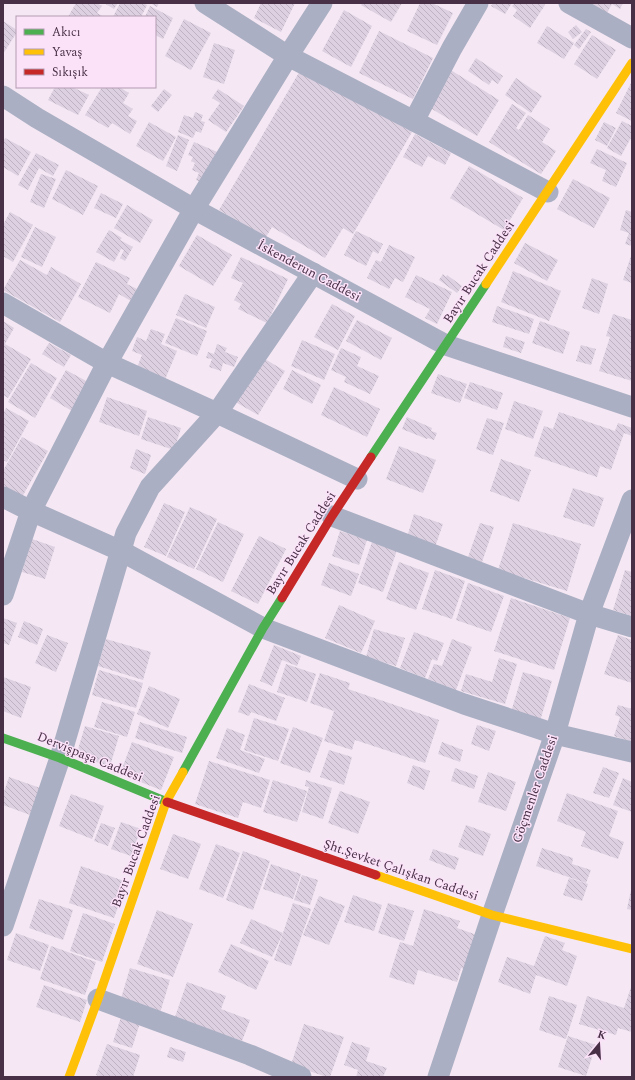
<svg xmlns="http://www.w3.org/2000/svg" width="635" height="1080" font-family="Spectral,serif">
  <defs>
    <pattern id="building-back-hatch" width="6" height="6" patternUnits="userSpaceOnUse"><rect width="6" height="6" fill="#dcd0e1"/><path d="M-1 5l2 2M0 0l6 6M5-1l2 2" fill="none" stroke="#beb3c2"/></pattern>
  </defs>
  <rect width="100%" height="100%" fill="#f5e8f4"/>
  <g fill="url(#building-back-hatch)">
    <path d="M76,3H97L102,6L97,13L104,17H68Z"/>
    <path d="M104,3H118L114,9Z"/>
    <path d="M120,3H143L147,5L141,17H113Z"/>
    <path d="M150,3H159L157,7Z"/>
    <path d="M261,3H295L281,32L254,18Z"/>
    <path d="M363,3H402L391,22L361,5Z"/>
    <path d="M420,3H432L453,13L437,45L407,31Z"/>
    <path d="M493,3H512L505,14L491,6Z"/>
    <path d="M515,3H543L545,5L530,28L513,16L517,10L512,6Z"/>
    <path d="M587,3H623L620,9L612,4L607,13Z"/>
    <path d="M150,6L173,18L163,39L155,35V17H145Z"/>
    <path d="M344,10L372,26L351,67L322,51Z"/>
    <path d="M184,19L211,33L191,70L165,56Z"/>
    <path d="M3,21L17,30V32L3,54Z"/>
    <path d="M576,25L582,32L573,39L568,32Z"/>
    <path d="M547,26L574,43L564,59L537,43Z"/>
    <path d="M586,29L591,32L579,49L574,45Z"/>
    <path d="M379,31L433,58L413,99L359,73Z"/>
    <path d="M592,35L616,50L597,79L574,64Z"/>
    <path d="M214,43L235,50L224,84L203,77Z"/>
    <path d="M476,58L503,76L498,84L492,80L489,85L468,71Z"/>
    <path d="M301,69L412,132L353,234L343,228L325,258L272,227L266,237L219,210Z"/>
    <path d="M449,69L499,100L477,136L427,106Z"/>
    <path d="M516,78L542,96L531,113L505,95Z"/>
    <path d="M632,81V121L616,113Z"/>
    <path d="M55,87H72L89,95L78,115L48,100Z"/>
    <path d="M102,87H119L129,93L123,103L133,109L128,116L137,121L130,134L112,123L108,128L85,115Z"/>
    <path d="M164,89L172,95L158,112L151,106Z"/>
    <path d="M218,89L244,106L226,132L208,120L220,103L212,98Z"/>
    <path d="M512,104L526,113L516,128L519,130L528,115L550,129L542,142L556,151L541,174L489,142Z"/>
    <path d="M195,112L203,115L201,121L205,122L201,133L196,131L193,138L178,132L184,115L193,118Z"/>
    <path d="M622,121L632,126V136L621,156L607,148Z"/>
    <path d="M149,122L176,137L163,161L136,146Z"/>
    <path d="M604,122L616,128L607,146L595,140Z"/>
    <path d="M415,134L451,153L445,165L428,156L422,167L403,157Z"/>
    <path d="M178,135L189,140L177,171L166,166Z"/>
    <path d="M5,138L31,152L18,176L3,167V142Z"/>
    <path d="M194,142L222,154L208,185L196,180L199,173L192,170L195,163L191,161L193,157L188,155Z"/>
    <path d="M597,149L627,163L616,187L602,181L606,170L590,163Z"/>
    <path d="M36,153L59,165L53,176L39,168L28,190L18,185Z"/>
    <path d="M469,166L523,198L504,230L450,198Z"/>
    <path d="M66,170L98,186L83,215L52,199Z"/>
    <path d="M41,174L56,179L44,208L30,202Z"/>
    <path d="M573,179L610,198L594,228L557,209Z"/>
    <path d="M101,193L123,204L116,218L94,208Z"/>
    <path d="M127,205L153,220L140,243L114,228Z"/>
    <path d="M626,210L632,212V246L625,244L629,233L620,230Z"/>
    <path d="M10,212L33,225L13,262L3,256V225Z"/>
    <path d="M35,227L56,237L42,267L21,257Z"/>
    <path d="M109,230L122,238L120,240L133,247L125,261L120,258L124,250L121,249L114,262L96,252Z"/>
    <path d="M356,231L383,244L378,254L373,251L366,266L344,255Z"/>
    <path d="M197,235L232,255L213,286L179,266Z"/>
    <path d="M525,243L558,260L547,281L514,263Z"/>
    <path d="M389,245L415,257L403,282L395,278L389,289L367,278L376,260L381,262Z"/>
    <path d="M632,253V283L623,280Z"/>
    <path d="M241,257L288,279L267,323L238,309L241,304L234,300L243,283L231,278Z"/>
    <path d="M20,260L47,275L51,267L81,284L60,322L3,290Z"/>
    <path d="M96,262L130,278L127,284L137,289L131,301L119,294L110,313L78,297Z"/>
    <path d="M513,271L561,291L549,321L501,302Z"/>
    <path d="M443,274L446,277L447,275L462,286L457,293L439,280Z"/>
    <path d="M416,275L452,292L437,324L425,318L430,309L405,297Z"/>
    <path d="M592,278L608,284L599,314L582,308Z"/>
    <path d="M185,294L215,307L206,328L176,315Z"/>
    <path d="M332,304L355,316L338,350L314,337Z"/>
    <path d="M497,306L534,319L529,334L492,322Z"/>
    <path d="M613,314L632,320V381L599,371L610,337L606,336Z"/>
    <path d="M176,318L207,331L197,356L165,343Z"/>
    <path d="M357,320L392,338L381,360L346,341Z"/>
    <path d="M3,321L14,328L5,344L31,359L8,398L3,395Z"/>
    <path d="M540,321L570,332L563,354L532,343Z"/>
    <path d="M151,329L165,334L161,344L177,351L164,382L136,370L142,355L132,351L137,337L146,341Z"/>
    <path d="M506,336L525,342L521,353L503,347Z"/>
    <path d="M302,340L335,354L324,380L291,366Z"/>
    <path d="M49,343L71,355L64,367L42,354Z"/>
    <path d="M217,344L227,348L225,352L238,357L234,367L223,363L221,371L209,367L212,359L206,358L208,352L214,354Z"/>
    <path d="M581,345L596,349L591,365L576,361Z"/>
    <path d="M341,348L361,357L357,366L379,376L370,394L344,382L346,377L331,370Z"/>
    <path d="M258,355L285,371L258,415L232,400Z"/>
    <path d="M31,363L57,378L35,418L8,402Z"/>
    <path d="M66,370L88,382L72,411L50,398Z"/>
    <path d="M292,370L321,385L312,404L283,389Z"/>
    <path d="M438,374L467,384L460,403L431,393Z"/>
    <path d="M470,382L503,393L497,410L464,398Z"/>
    <path d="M334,387L380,409L367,437L321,415Z"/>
    <path d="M107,397L147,411L139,436L99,422Z"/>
    <path d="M514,401L543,411L533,439L505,429Z"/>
    <path d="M6,408L29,421L7,462L3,460V414Z"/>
    <path d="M559,412L615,431L618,423L632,428V436L624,433L611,470L600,466L597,477L534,456L544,426L553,429Z"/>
    <path d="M148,417L181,428L174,450L141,439Z"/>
    <path d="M407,417L432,428L431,431L437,433L434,440L428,438L427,439L402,429Z"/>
    <path d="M487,418L504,423L493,455L476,449Z"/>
    <path d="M22,437L48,451L22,497L3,486V471Z"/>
    <path d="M399,446L436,460L423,493L386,479Z"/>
    <path d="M136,449L151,455L145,474L130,468Z"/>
    <path d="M501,459L531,470L519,502L490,491Z"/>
    <path d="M573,488L604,498L594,527L563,517Z"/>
    <path d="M164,503L185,512L166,556L144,547Z"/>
    <path d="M190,507L217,519L194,569L167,557Z"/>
    <path d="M414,514L443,524L435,547L407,537Z"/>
    <path d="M218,522L244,534L223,582L196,569Z"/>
    <path d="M480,523L494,527L481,565L467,560Z"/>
    <path d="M513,523L581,544L567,591L498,570Z"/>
    <path d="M340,531L367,540L359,565L332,556Z"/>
    <path d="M259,536L286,549L258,604L231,591Z"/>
    <path d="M32,539L55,547L45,579L22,572Z"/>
    <path d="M372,542L397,550L383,592L358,583Z"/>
    <path d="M399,562L429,573L416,610L386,599Z"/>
    <path d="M329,563L359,574L351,596L321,585Z"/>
    <path d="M435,570L465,581L452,619L422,609Z"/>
    <path d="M625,570L632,572V616L613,610Z"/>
    <path d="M468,583L504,596L491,632L456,620Z"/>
    <path d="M511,598L570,618L554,670L494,651Z"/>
    <path d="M339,605L375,621L361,653L325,638Z"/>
    <path d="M3,618L17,623L9,645L3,643Z"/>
    <path d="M24,621L43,629L37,645L18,637Z"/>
    <path d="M374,629L405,638L396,666L366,657Z"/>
    <path d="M414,632L444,643L437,661L432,659L425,678L400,668Z"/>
    <path d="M47,635L68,643L56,672L35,663Z"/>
    <path d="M618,635L632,640V683L604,674Z"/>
    <path d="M106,639L151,652L143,680L98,666Z"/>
    <path d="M452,639L472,647L456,690L428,679L434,664L442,666Z"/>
    <path d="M274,645L301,656L297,666L282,660L272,686L260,681Z"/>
    <path d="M499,658L517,664L505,704L461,691L466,674L492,682Z"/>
    <path d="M286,664L316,674L307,702L277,692Z"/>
    <path d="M99,670L143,683L136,708L92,695Z"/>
    <path d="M523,672L552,681L540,721L511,712Z"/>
    <path d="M320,673L350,683L348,689L439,720L425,763L355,740L352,750L324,741L334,711L310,703Z"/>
    <path d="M3,677L31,687L21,718L3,711Z"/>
    <path d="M249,684L285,698L276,721L251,712L249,716L238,712Z"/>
    <path d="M149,686L180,699L168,728L137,714Z"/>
    <path d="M102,702L135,712L127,737L94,727Z"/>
    <path d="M618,705L632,709V742L614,736L620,717L615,715Z"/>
    <path d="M254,718L289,729L278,761L244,750Z"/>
    <path d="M140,722L187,737L182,753L135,738Z"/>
    <path d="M477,725L496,731L489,751L471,744Z"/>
    <path d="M85,726L119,736L110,766L76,756Z"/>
    <path d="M293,727L323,738L310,773L280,763Z"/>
    <path d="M227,728L245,735L240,750L265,759L259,773L216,758Z"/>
    <path d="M132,742L174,757L161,790L120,774Z"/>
    <path d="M442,742L463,750L460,762L438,754Z"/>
    <path d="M329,750L352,757L344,785L320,777Z"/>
    <path d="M209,761L270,780L261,808L243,802L238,818L195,804Z"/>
    <path d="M413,765L430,771L424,790L407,783Z"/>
    <path d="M603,767L619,773L609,798L593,793Z"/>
    <path d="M455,768L478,776L474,789L451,781Z"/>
    <path d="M488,772L516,782L506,811L478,802Z"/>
    <path d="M9,777L43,789L33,816L3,805V795Z"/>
    <path d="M623,778L632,782V812L613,805Z"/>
    <path d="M273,780L307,791L297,822L263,812Z"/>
    <path d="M306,780L332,788L323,819L302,812L309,787L305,786Z"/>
    <path d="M340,791L370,802L358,834L328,823Z"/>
    <path d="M567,793L618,811L609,836L624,842L618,859L581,846L586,832L557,821Z"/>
    <path d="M71,794L104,806L92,839L59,826Z"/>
    <path d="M121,822L141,829L131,856L111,849Z"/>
    <path d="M101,823L115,828L108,846L94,841Z"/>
    <path d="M466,825L491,834L483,856L458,847Z"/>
    <path d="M173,834L201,844L188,879L160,869Z"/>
    <path d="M216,844L240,853L223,898L199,889Z"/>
    <path d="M542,848L573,858L572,864L591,870L586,883L536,866Z"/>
    <path d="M433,849L459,858L455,870L429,860Z"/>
    <path d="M243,851L270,861L253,910L226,900Z"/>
    <path d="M271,864L301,874L293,899L263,889Z"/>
    <path d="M81,866L127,882L114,918L69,903Z"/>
    <path d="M302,875L318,880L310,905L294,900Z"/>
    <path d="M569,878L588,884L582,901L563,895Z"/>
    <path d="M631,890H632V910L627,909Z"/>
    <path d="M353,895L382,905L374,931L344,922Z"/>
    <path d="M319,896L345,906L329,945L303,935Z"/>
    <path d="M39,899L73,910L63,940L29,928Z"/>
    <path d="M293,903L311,909L291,966L274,960Z"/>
    <path d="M388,903L414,911L404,941L378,933Z"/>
    <path d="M424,909L460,921L457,928L477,935L466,970L461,968L457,982L418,970L414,985L389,977L400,942L413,946Z"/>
    <path d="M157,910L193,924L173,977L137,964Z"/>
    <path d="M83,913L115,924L102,962L70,951Z"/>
    <path d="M251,919L283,933L272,957L240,943Z"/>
    <path d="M16,933L49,945L40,971L7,960Z"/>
    <path d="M545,936L565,943L562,950L577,956L567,986L536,975L530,994L498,982L507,957L534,966Z"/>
    <path d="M231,944L269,961L256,990L218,972Z"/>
    <path d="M51,946L96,962L85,995L40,979Z"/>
    <path d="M130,968L170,980L160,1013L120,1002Z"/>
    <path d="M187,982L226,996L221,1009L250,1020L242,1041L175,1017Z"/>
    <path d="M632,984V1032L618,1028L616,1035L579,1024L587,996L624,1008Z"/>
    <path d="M44,985L87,1000L80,1022L36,1007Z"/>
    <path d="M549,996L577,1005L566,1039L539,1030Z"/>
    <path d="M121,1017L140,1023L132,1048L113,1042Z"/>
    <path d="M304,1024L344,1037L330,1077H327L291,1065Z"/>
    <path d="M568,1036L596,1045L586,1076L558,1067Z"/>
    <path d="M352,1042L370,1048L366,1061L387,1068L383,1077H356L358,1070L344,1065Z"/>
    <path d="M107,1044L140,1055L133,1077H102L96,1075Z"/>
    <path d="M170,1047L186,1052L183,1062L167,1057Z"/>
  </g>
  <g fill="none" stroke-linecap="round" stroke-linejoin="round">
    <g stroke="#abafc3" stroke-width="21">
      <path d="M205,3L288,56L414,121L548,192"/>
      <path d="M569,3L632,38"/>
      <path d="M3,96L37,118L194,209L446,345L632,407"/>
      <path d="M414,121L452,48L478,3"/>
      <path d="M3,303L107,363L217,413L357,479"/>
      <path d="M3,497L31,511L121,551L263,628L464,704L555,734L632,752"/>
      <path d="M332,516L589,614L632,627"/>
      <path d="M3,595L31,511L107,363L194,209L288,56L322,3"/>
      <path d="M3,926L60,758L126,533L150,487L217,413L313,273"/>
      <path d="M98,999L250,1055L301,1077"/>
      <path d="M438,1077L492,915L555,734L589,614L632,500"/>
    </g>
    <g stroke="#4caf50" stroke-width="9">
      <path d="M371,457L486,284"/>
      <path d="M3,738L60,758L167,802"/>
      <path d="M183,772L263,628L282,598"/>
    </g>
    <g stroke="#ffc107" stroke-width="9">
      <path d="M486,284L632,63"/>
      <path d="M376,875L492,915L632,949"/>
      <path d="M69,1077L98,999L166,802L183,772"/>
    </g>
    <g stroke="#c62828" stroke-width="9">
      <path d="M282,598L332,516L371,457"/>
      <path d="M167,802L376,875"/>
    </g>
  </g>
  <g text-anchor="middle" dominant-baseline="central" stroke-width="3" stroke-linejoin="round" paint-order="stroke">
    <g font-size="13" fill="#483047" stroke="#fbe2f9">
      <text transform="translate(309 271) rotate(28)">İskenderun Caddesi</text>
      <text transform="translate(479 272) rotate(-57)">Bayır Bucak Caddesi</text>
      <text transform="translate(301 543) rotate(-58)">Bayır Bucak Caddesi</text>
      <text transform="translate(90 757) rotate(22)">Dervişpaşa Caddesi</text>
      <text transform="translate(535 789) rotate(-71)">Göçmenler Caddesi</text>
      <text transform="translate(136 851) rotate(-70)">Bayır Bucak Caddesi</text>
      <text transform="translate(401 870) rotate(19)">Şht.Şevket Çalışkan Caddesi</text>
    </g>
  </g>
  <rect width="635" height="1080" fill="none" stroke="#483047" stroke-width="8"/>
  <rect x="16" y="16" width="140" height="72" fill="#fbe2f9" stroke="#b39bb2"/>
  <rect x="24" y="29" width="20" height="6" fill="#4caf50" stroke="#b39bb2"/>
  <text x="52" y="36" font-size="12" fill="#483047">Akıcı</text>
  <rect x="24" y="49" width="20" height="6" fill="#ffc107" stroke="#b39bb2"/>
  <text x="52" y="56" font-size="12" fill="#483047">Yavaş</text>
  <rect x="24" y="69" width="20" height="6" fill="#c62828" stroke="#b39bb2"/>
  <text x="52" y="76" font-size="12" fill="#483047">Sıkışık</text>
  <g transform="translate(599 1044) rotate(18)" stroke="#fbe2f9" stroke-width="3" paint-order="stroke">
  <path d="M0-3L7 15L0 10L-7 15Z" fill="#483047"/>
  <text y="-6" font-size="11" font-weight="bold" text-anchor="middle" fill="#483047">K</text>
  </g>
</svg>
